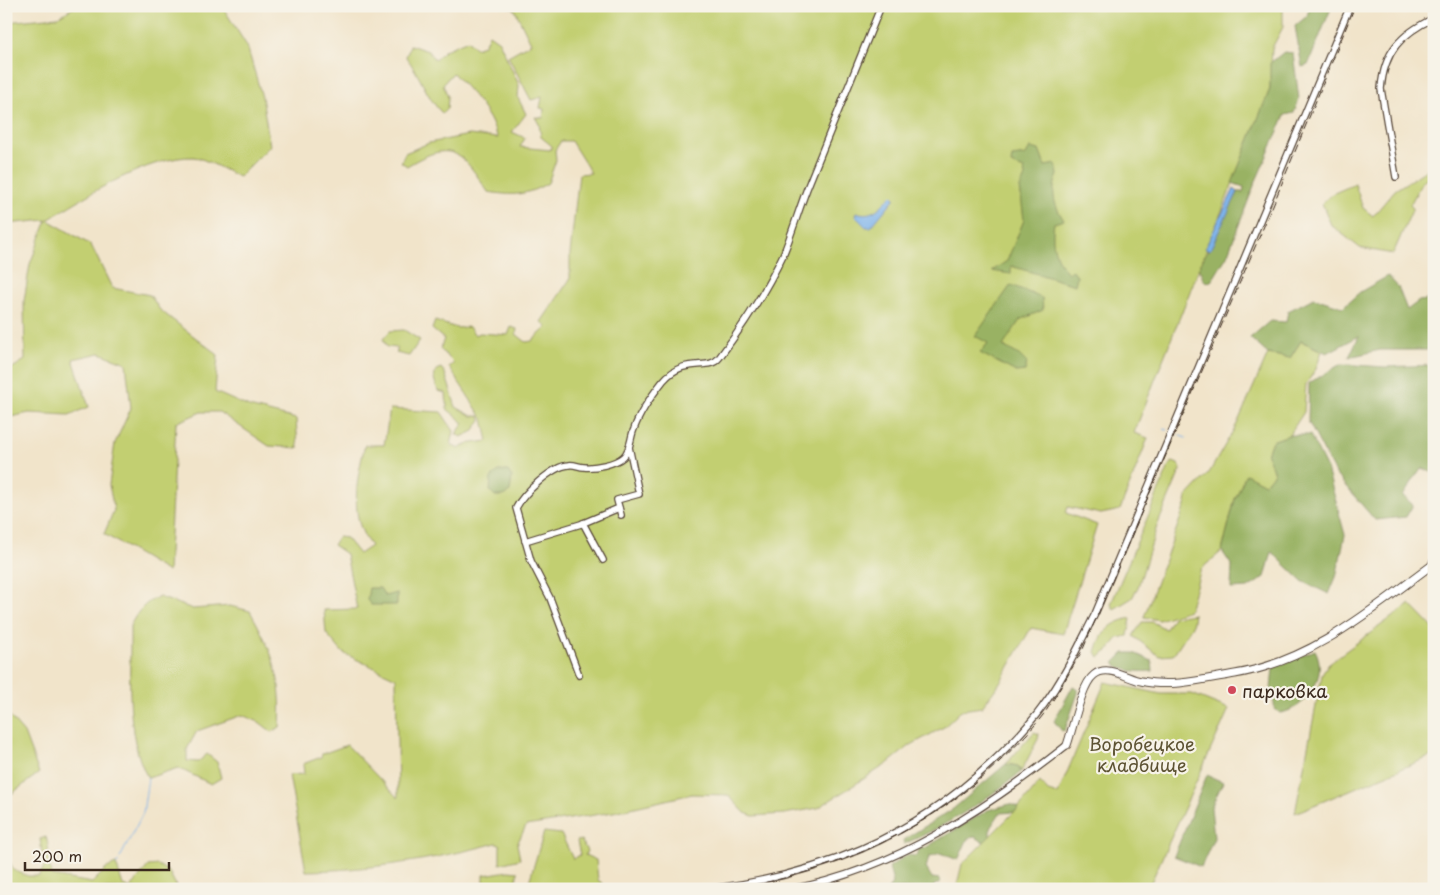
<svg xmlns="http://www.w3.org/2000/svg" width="1440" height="895" font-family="'Playpen Sans',sans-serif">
  <rect width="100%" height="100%" fill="#f7f3e8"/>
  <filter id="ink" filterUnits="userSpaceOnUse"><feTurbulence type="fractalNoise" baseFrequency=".02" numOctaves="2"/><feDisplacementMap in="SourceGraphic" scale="10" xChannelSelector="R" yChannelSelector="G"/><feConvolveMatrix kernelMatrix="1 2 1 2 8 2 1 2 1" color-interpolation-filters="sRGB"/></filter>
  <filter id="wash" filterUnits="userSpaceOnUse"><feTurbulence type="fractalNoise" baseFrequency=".0096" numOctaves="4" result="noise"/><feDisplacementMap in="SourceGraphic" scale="20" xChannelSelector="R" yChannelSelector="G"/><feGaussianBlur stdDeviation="1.12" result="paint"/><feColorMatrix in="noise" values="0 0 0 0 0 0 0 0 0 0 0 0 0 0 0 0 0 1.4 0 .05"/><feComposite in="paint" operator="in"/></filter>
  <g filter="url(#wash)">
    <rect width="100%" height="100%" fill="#f1e4ca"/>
    <g fill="#c2cf71" stroke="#7e7c48">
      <path d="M76,6H222L247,46L262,97L270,146L239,177C228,172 204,158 194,157C152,155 82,197 48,220L91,245L112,288L150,295L160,310L218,355L215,392L249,407L296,419L298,448L269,446L219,412H201L176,423L168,572L104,534L114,510L109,485L115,443L131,408L126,363L100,353L73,359L89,407L69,415L29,413L6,418V372L25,360L24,301L30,264L47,220L6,224V22L58,17Z"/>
      <path d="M505,6H1283V27L1272,48L1270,89L1134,433L1148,438L1120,510L1101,514L1068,507L1066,513L1097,525L1063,634L1031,628L999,684L982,707L962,710L944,727L911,745L887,764L818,808L784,814L753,816L745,813L728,795L692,794L613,812L526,826L517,844L520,859L500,864V844L496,843C435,860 369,870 306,871L289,775L304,774L303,764L321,757L322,754L347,745L398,798L396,678L343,653L326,633L324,610L357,609L346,554L333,545L338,537L346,538L359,554L371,546C348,518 357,477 365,445H384L390,409L441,412L454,431L451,445L459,449L466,444L488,441L483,419L449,367L454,363L440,349L444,339L432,329L435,321L457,328L469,327L475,335L480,333L508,335L511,327L517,329L516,334L526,342L532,341L547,327L541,322L570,279V254L579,174L591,173L571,141H561L555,150L556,160L548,183C525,196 513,196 488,192C462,153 453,138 407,166L401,162L405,153L429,143L469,135L498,138C488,109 473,95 453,73L443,84L448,97L447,109L442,113C428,100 419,73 406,57L410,45L428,51L435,60L445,50L468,40L475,48L484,45L489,34L499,41L519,85L518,98L526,114L512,132L525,138L520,147L550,150L552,146L541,137L539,124L535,117L543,118L544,109L540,108L542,97L531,100L508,56L531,43L514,8Z"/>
      <path d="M1434,137V172L1422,182L1410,205L1413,208L1393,254L1360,248L1331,225L1322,203L1332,194L1355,184L1363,208L1373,216L1395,190L1431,167Z"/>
      <path d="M404,330L420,340L409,356L396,353L398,348L387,347L383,339L390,331Z"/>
      <path d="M1301,341L1322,351L1316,369L1306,384L1304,412L1289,435L1272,441L1267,454L1274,473L1265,485L1246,475L1235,499L1222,551L1201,569L1189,610L1159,620L1144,617L1186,503L1187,496L1209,473L1237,424L1268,354L1290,358Z"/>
      <path d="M441,368L445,373L456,407L472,416H480L481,421L472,432L461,437L456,434L464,423L447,409L446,393L438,391L434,379L436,370Z"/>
      <path d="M1173,462L1178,464L1181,469L1157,526L1138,587L1132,598L1114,609L1111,604L1170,464Z"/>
      <path d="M159,597L193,609L230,606L250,611C273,652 283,678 280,727L272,732L259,722L242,715L197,731L187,749V761L198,762L207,754L217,762L221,778L211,784L178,768L148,778C124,735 131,675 130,626C136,614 145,601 159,597Z"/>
      <path d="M1410,604L1434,629V755L1295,813L1322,675L1328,664Z"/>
      <path d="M1194,614L1192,626L1173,655L1159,656L1133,636L1142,622H1152L1166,629L1173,617Z"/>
      <path d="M1131,618L1128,636L1118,638L1108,651L1099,657L1096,652C1102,631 1110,623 1131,618Z"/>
      <path d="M1105,682L1161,694H1192L1229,709L1148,889H956L962,864L1019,807L1040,782L1048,791L1058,794Z"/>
      <path d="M6,712L24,733L39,773L6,798Z"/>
      <path d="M1034,732L1039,734L1038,739L1021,772L1018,766L1006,764Z"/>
      <path d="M544,832L561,834L573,859L580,855L577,841L581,840L587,851L585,855L596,860L598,880L609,889H532L529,882Z"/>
      <path d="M46,837C51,852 47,864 52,876L92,883L107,868L116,864L123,885L130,889H6V851L13,870L28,876H39L44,867L40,839Z"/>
      <path d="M158,865L169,872L178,889H130L148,866Z"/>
      <path d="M508,871L518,872L516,886L513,889H488L490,886L484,883V875Z"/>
    </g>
    <g fill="#99b263" stroke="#6a6e40">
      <path d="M1310,6H1332L1308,65L1302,67L1295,26L1307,16Z"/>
      <path d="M1284,52L1293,53L1299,99L1294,113L1285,115L1255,183L1227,256L1211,282L1204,281L1199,267L1238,192H1243L1244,187L1232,183L1270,89V63Z"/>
      <path d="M1030,148L1039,150L1045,166L1056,164L1058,175C1050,191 1054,206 1064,220L1054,223C1051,243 1054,258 1068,273L1073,270L1077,276L1075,285L1011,266V274L992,271L1007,261L1024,220L1020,188L1025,177L1024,169L1011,164L1012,157L1026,155Z"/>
      <path d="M1388,276L1398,287L1407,310L1419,301L1434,299V350H1380L1349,357L1359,336L1327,353L1301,341L1290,358L1268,354L1250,338L1270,321L1286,322L1288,311L1314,298L1343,307L1360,292Z"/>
      <path d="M1011,285L1042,298L1043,310L1020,320L1003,346L1019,355L1027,363L1025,371L1016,372L980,353L988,343L975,336Z"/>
      <path d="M1341,364L1385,367L1434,365V473L1421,468L1403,496L1413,505L1406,517L1375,520L1336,475L1308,421L1309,383Z"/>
      <path d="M1289,435H1310L1327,469L1345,535L1336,577L1329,594L1302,581L1272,552L1265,577L1248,588L1231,589L1232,566L1222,551L1235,499L1246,474L1265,484L1274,473L1267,454L1272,441Z"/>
      <path d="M498,471H508L512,477L510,492L503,496H495L490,491L491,478Z"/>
      <path d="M369,588H380L385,596L397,593V605H371L367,600Z"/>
      <path d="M1315,650C1329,675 1307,709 1280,713L1275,709L1271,689L1273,668Z"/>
      <path d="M1124,653H1134L1152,661L1153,671C1142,672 1122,672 1114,663Z"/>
      <path d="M1073,686L1078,689V693L1065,730L1062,731L1054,721Z"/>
      <path d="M1006,764L1018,766L1021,772C985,801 946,826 904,844L903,840L953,809Z"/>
      <path d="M1207,775L1223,782L1211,807L1214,838L1201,867L1174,856Z"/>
      <path d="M1010,804L1019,807L1015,812L1000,813L990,828V836L984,842L975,837L968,838L958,860L940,853L929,857L926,868L932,878L939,879L940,883L934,885V889H888L893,883L889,867L907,855L917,856L919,849L925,848L988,810Z"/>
    </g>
    <g fill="#7db3ec" stroke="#5c6e85">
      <path d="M1234,189L1238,192L1210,250L1205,248Z"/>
      <path d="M892,195L895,198L871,227H866L855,216L856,212C873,218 881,206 892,195Z"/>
    </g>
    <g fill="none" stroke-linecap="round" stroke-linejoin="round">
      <g stroke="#7db3ec" stroke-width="1">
        <path d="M1164,429L1167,430"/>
        <path d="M1178,435L1186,438"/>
        <path d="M120,858L143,813L148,778"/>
        <path d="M116,864L119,862"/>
      </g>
    </g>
  </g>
  <g filter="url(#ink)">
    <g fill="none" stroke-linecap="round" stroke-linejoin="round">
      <defs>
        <g id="minor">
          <path d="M1396,177L1381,89C1384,51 1401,34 1434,18"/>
          <path d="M621,515L617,500L639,494L629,447"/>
          <path d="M583,523L603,560"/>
          <path d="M525,541L581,524L619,508"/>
          <path d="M1432,565L1434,573"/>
          <path d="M579,675L550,598L531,561L516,508C523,494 552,466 569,465C574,464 579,467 584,467C595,468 615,464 623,457C631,450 630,438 634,429C640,412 652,395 663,381C685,355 708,372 719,358C743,326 766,291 783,255C793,231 800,205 810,181C834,122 858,64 881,6"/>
          <path d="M710,889C818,875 912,838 992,762C1010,745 1028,727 1043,706C1064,678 1079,645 1095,614L1350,6"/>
          <path d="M792,889C896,869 986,809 1067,745"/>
        </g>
        <path id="tertiary" d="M1067,745C1073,729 1081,685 1094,675C1108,664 1126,678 1141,681C1171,688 1205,679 1235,674C1312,661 1371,610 1432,565L1434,560"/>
      </defs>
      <use href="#minor" stroke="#564638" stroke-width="8"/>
      <use href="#tertiary" stroke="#564638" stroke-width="9"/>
      <use href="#minor" stroke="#fff" stroke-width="5.5"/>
      <use href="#tertiary" stroke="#fff" stroke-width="7"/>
      <path stroke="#3b2a1e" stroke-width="1" stroke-dasharray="8 4" stroke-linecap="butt" d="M730,889C832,873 925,833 1000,761C1016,746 1033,729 1046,711C1059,691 1071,670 1083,649L1273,205L1355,6"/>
    </g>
  </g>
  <circle fill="#d1495b" stroke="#f7f3e8" stroke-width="2" cx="1232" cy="690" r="5"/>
  <g text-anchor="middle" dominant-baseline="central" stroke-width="4.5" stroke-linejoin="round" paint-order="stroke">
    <g font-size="18" fill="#3b2a1e" stroke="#f7f3e8" text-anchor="start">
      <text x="1242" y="690">парковка</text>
    </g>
    <g font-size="18" fill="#5d5333" stroke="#f7f3e8">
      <text x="1142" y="743">Воробецкое<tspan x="1142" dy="21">кладбище</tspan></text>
    </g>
  </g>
  <rect width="1440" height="895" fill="none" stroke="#f7f3e8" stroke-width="25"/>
  <path d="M25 862v8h144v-8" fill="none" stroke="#3b2a1e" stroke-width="2.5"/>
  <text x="32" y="862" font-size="15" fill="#3b2a1e" stroke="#f7f3e8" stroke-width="4" paint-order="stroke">200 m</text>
</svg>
